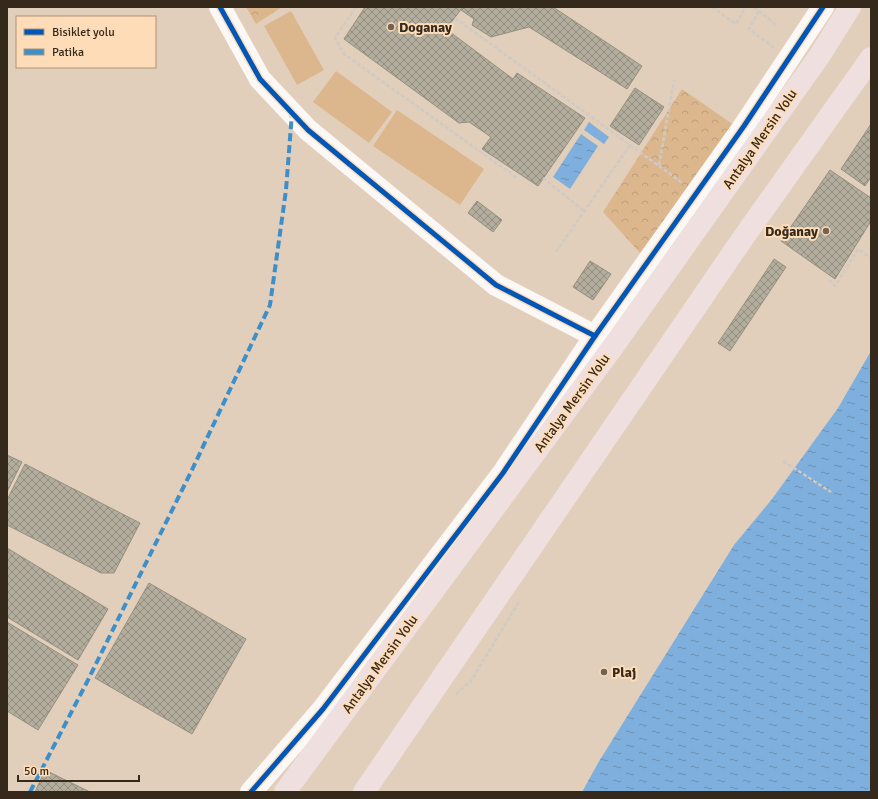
<svg xmlns="http://www.w3.org/2000/svg" width="878" height="799" font-family="Signika,sans-serif">
  <defs>
    <pattern id="park-crowns" width="20" height="18" patternUnits="userSpaceOnUse"><rect width="20" height="18" fill="#dcb78e"/><path d="M2 6a3 3 0 1 1 6 0M12 15a3 3 0 1 1 6 0" fill="none" stroke="#bd9d7a"/></pattern>
    <pattern id="water-ripples" width="26" height="14" patternUnits="userSpaceOnUse"><rect width="26" height="14" fill="#7fb0dd"/><path d="M2 4q2-2 4 0t4 0M15 11q2-2 4 0t4 0" fill="none" stroke="#698fb2"/></pattern>
    <pattern id="building-cross-hatch" width="8" height="8" patternUnits="userSpaceOnUse"><rect width="8" height="8" fill="#b2ad9d"/><path d="M0 0l8 8M0 8l8-8" fill="none" stroke="#928d7f"/></pattern>
  </defs>
  <rect width="100%" height="100%" fill="#e2cfbb"/>
  <g fill="url(#park-crowns)">
    <path d="M246,7H282L256,24Z"/>
    <path d="M682,89L734,125L640,253L603,212Z"/>
  </g>
  <g fill="#dcb78e">
    <path d="M291,11L324,70L297,85L264,26Z"/>
    <path d="M336,71L392,112L369,143L313,102Z"/>
    <path d="M397,110L484,169L460,205L373,146Z"/>
  </g>
  <g fill="url(#water-ripples)">
    <path d="M589,122L609,137L604,144L584,130Z"/>
    <path d="M581,134L598,146L570,189L553,177Z"/>
    <path d="M871,351V792H582L598,763L734,545L772,499L838,408Z"/>
  </g>
  <g fill="url(#building-cross-hatch)" stroke="#969080">
    <path d="M365,7H463L446,29L513,79L517,73L585,118L538,186L482,149L491,137L469,122L459,123L344,39Z"/>
    <path d="M463,7H553L642,66L627,89L529,27L491,37L472,25L474,19L461,10Z"/>
    <path d="M635,88L664,107L639,145L610,126Z"/>
    <path d="M871,124V177L865,186L841,169Z"/>
    <path d="M830,170L871,198V221L835,279L781,241Z"/>
    <path d="M477,201L502,220L493,232L468,213Z"/>
    <path d="M774,259L786,267L730,351L718,343Z"/>
    <path d="M590,261L611,274L593,300L573,287Z"/>
    <path d="M7,455L22,462L7,492Z"/>
    <path d="M25,464L140,523L114,573H101L7,525V500Z"/>
    <path d="M7,548L108,609L78,660L7,617Z"/>
    <path d="M149,583L246,639L192,734L95,678Z"/>
    <path d="M7,622L78,665L38,730L7,711Z"/>
    <path d="M45,770L90,792H35Z"/>
  </g>
  <g fill="none" stroke-linecap="round" stroke-linejoin="round">
    <g stroke="#d0cac4" stroke-width="2.5" stroke-dasharray="4 2" stroke-linecap="butt">
      <path d="M356,7L335,38L344,54L517,178"/>
      <path d="M712,7L736,24L746,7"/>
      <path d="M754,7L776,25"/>
      <path d="M759,11L749,29L774,48"/>
      <path d="M455,18L681,182"/>
      <path d="M659,165L674,80"/>
      <path d="M543,178L584,211"/>
      <path d="M556,252L630,145"/>
      <path d="M829,280L835,286L858,249L871,258"/>
      <path d="M783,461L831,492"/>
      <path d="M456,694L471,681L520,600"/>
    </g>
    <g stroke="#fbf8f5" stroke-width="22">
      <path d="M220,7L260,79L308,130L496,285L595,336"/>
      <path d="M251,792L323,709L503,473L595,336L744,126L823,7"/>
    </g>
    <g stroke="#efe0df" stroke-width="22">
      <path d="M285,792L615,344L820,55L850,7"/>
      <path d="M364,792L743,238L871,58"/>
    </g>
    <path stroke="#3d8fc9" stroke-width="4" stroke-dasharray="8 4" stroke-linecap="butt" d="M30,792L87,682L191,472L270,305L286,190L292,113"/>
    <defs>
      <g id="cycleway">
        <path d="M220,7L260,79L308,130L496,285L595,336"/>
        <path d="M251,792L323,709L503,473L595,336L744,126L823,7"/>
      </g>
    </defs>
    <use href="#cycleway" stroke="#fedcb8" stroke-width="8"/>
    <use href="#cycleway" stroke="#0057b8" stroke-width="5"/>
  </g>
  <g fill="#726353" stroke="#fedcb8" stroke-width="1.5">
    <circle cx="391" cy="27" r="4"/>
    <circle cx="826" cy="231" r="4"/>
    <circle cx="604" cy="672" r="4"/>
  </g>
  <g text-anchor="middle" dominant-baseline="central" stroke-width="4" stroke-linejoin="round" paint-order="stroke">
    <g font-size="14" font-weight="bold" fill="#35291b" stroke="#fedcb8" text-anchor="start">
      <text x="399" y="27">Doganay</text>
      <text x="818" y="231" text-anchor="end">Doğanay</text>
      <text x="612" y="672">Plaj</text>
    </g>
    <g font-size="14" fill="#35291b" stroke="#fedcb8">
      <text transform="translate(760 139) rotate(-55)">Antalya Mersin Yolu</text>
      <text transform="translate(572 403) rotate(-54)">Antalya Mersin Yolu</text>
      <text transform="translate(380 664) rotate(-54)">Antalya Mersin Yolu</text>
    </g>
  </g>
  <rect width="878" height="799" fill="none" stroke="#35291b" stroke-width="16"/>
  <rect x="16" y="16" width="140" height="52" fill="#fedcb8" stroke="#ae9479"/>
  <rect x="24" y="29" width="20" height="6" fill="#0057b8" stroke="#ae9479"/>
  <text x="52" y="36" font-size="12" fill="#35291b">Bisiklet yolu</text>
  <rect x="24" y="49" width="20" height="6" fill="#3d8fc9" stroke="#ae9479"/>
  <text x="52" y="56" font-size="12" fill="#35291b">Patika</text>
  <path d="M18 775v6h121v-6" fill="none" stroke="#35291b" stroke-width="2"/>
  <text x="24" y="775" font-size="12" fill="#35291b" stroke="#fedcb8" stroke-width="3" paint-order="stroke">50 m</text>
</svg>
